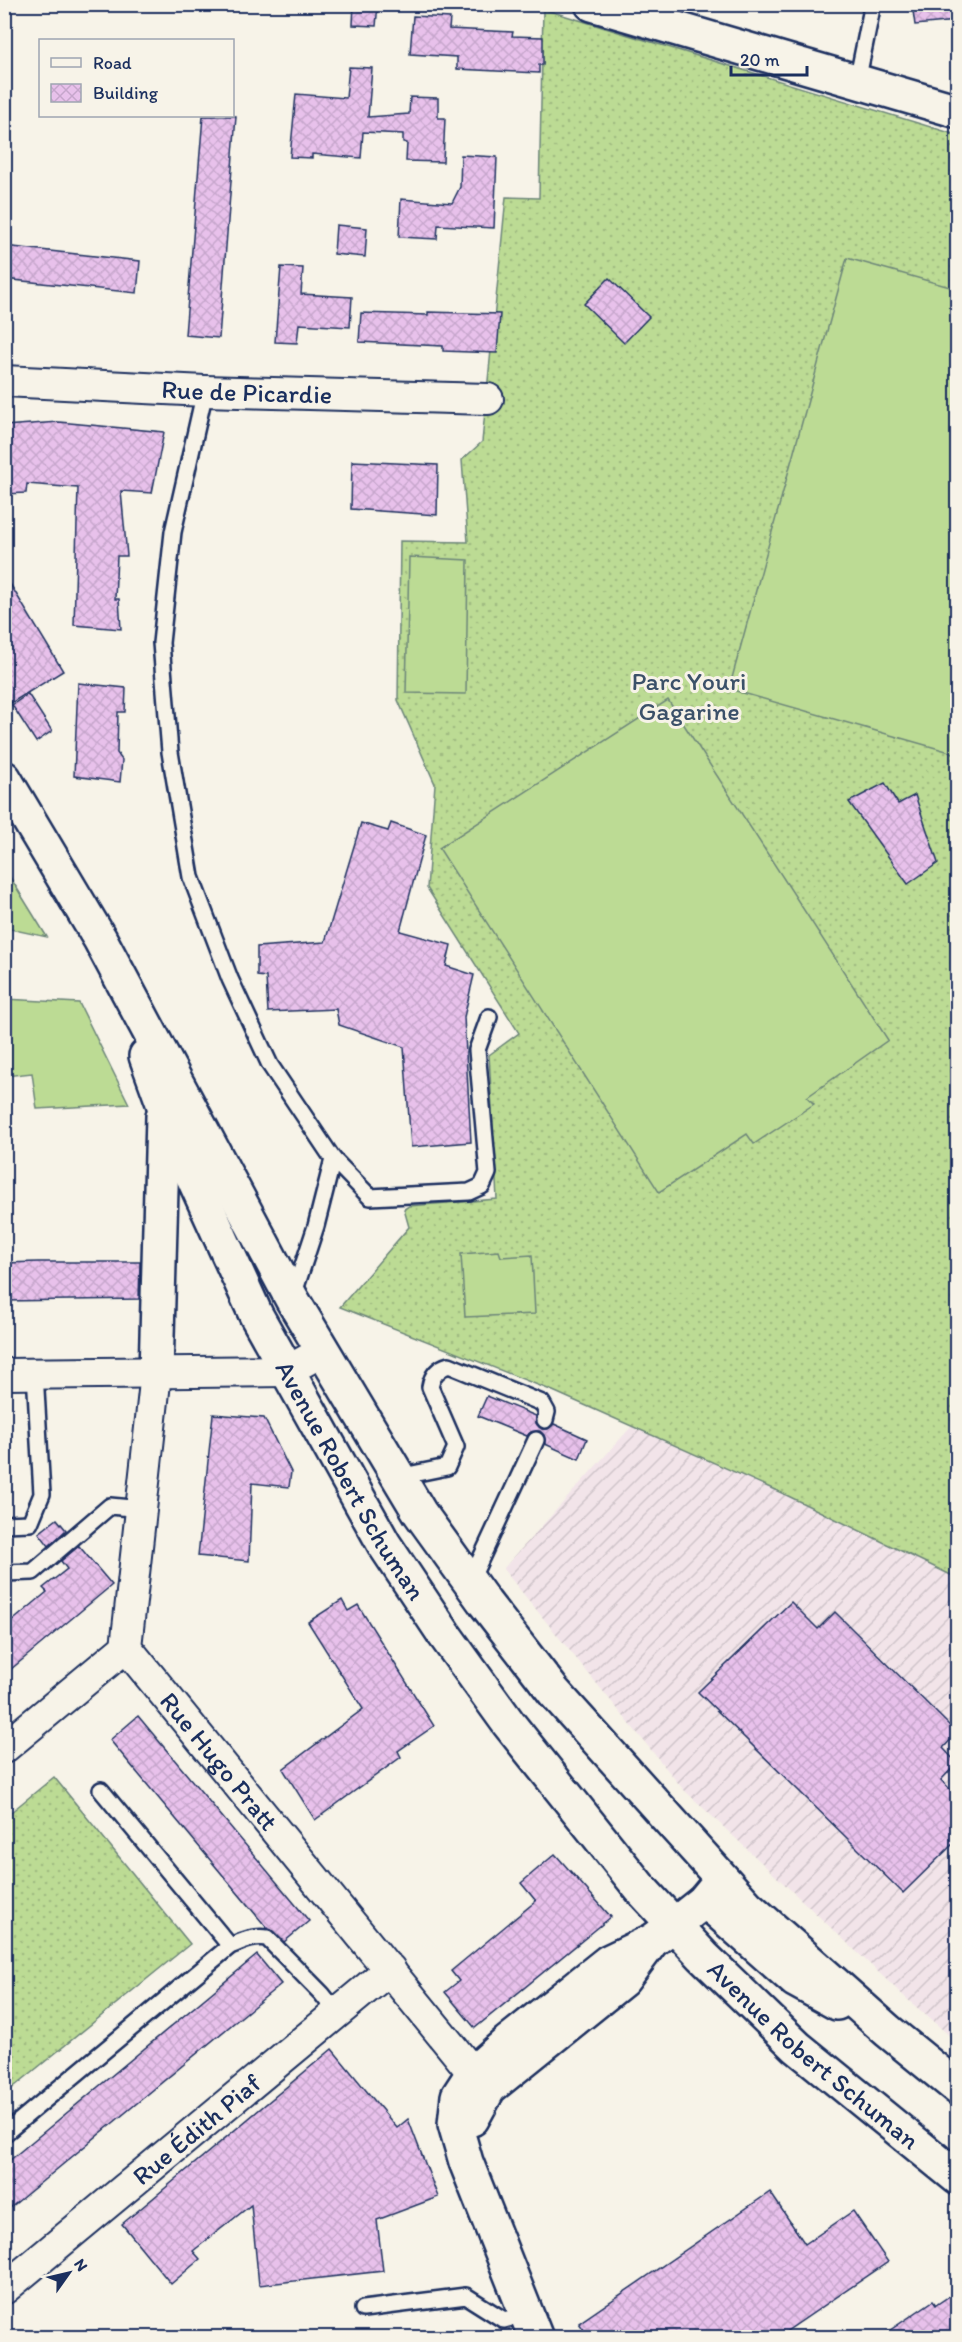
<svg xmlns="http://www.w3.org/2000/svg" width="962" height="2342" font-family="Itim,sans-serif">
  <defs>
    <pattern id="industrial-furrows" width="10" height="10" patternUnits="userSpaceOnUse" patternTransform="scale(1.5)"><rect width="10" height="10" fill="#f2e4e9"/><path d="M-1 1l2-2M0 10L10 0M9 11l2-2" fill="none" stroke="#cfc4ca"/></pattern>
    <pattern id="grass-dots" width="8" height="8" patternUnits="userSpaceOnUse" patternTransform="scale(1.5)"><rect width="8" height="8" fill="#bcdb94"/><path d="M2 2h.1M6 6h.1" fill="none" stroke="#a1bc82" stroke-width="1.8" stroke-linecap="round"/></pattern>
    <pattern id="building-cross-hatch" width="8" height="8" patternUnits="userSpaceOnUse" patternTransform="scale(1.5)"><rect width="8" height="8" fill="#e8c1eb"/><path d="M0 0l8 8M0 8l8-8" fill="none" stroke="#c6a6cc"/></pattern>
  </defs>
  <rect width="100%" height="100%" fill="#f7f3e8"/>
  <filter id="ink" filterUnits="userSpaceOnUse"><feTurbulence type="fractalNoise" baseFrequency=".0167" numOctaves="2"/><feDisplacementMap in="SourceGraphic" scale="12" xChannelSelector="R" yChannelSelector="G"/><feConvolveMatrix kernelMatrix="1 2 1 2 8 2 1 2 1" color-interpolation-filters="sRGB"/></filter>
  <g filter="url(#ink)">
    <path fill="url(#industrial-furrows)" d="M632,1426L784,1494L957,1578V2042L907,1999L683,1789L503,1569Z"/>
    <g fill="url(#grass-dots)" stroke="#6c8579" stroke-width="1.5">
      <path d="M543,9L957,135V1578L784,1494L553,1391L340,1307L409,1227L404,1209L409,1206L497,1199L489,1055L519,1033L427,888L435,784L398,700L400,541L468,542L462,460L482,442L506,197L539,198Z"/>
      <path d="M54,1777L190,1944L5,2094V1817Z"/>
    </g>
    <g fill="#bcdb94" stroke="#6c8579" stroke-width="1.5">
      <path d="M847,258L957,289V754L729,689Z"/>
      <path d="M409,557L468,560L466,694L406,693Z"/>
      <path d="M668,700L888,1040L807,1097L814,1104L754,1144L747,1134L659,1192L439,848Z"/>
      <path d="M5,869L47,937L5,928Z"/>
      <path d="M5,999L79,1003L129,1104L37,1109L32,1073L5,1076Z"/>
      <path d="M499,1251L501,1257L532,1255L535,1314L465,1317L461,1254Z"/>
    </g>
    <g fill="url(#building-cross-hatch)" stroke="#1b2f5e" stroke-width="1.5">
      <path d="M354,4H378L376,26L353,25Z"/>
      <path d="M912,4H957V21L915,25Z"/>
      <path d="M413,16L450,18L449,29L513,32L512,36L543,37V65H539V73L457,69V57L410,54Z"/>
      <path d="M349,67L372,68L368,117L409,114L410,97L438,98V118H445L443,162L406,161L407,143L403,142V134L363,132L361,158L312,154V158L290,157L296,94L346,98Z"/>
      <path d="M203,116H236L219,338L185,335Z"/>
      <path d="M461,155L497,157L494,228L438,225L437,239L399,237L401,199L452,203L460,187Z"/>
      <path d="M336,225L367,228L365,257L334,254Z"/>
      <path d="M4,246L140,261L137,293L4,279Z"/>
      <path d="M281,267L303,268L301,294L352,297L350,327L299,324L297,343L275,342Z"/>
      <path d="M609,278L649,317L624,343L584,304Z"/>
      <path d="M428,312L500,314L497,353L443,351V346L359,342L361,313L428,315Z"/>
      <path d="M59,422L164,432L152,493L121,491L127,556H117L115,599H119L121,629L74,625L78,488L27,484L26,493L4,494V426Z"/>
      <path d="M352,461L438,465L437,515L351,509Z"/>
      <path d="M4,574L63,671L11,703L4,692Z"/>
      <path d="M78,683L126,688L125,712H118L117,753L122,760L120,782L74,776Z"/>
      <path d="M28,694L52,731L36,742L12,705Z"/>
      <path d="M885,783L898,804L915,795L938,863L908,884L849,802Z"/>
      <path d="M361,823L388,831L391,823L426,835L400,931L451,945L446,966L474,975L464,1017L471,1142L411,1147L404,1047L339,1025L336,1009L268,1012L266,977L257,976V947L325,942Z"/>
      <path d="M38,1262H140L139,1299L4,1301V1263Z"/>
      <path d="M487,1396L536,1416V1423L542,1429H548L554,1424L587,1439L579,1459L545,1444L544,1435L540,1431L531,1432L527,1436L478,1416Z"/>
      <path d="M213,1414L264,1418L291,1472L289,1487L252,1483L249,1561L198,1556Z"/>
      <path d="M57,1519L66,1530L49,1546L39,1533Z"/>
      <path d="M79,1546L112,1585L4,1675V1628L47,1592L43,1588L67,1569L61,1561Z"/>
      <path d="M342,1600L348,1611L358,1605L434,1726L398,1751L401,1757L315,1820L283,1769L363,1709L308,1622Z"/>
      <path d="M791,1602L818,1629L835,1612L957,1733L943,1748L957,1763L941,1780L957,1796V1840L903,1893L698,1692Z"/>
      <path d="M138,1716L309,1921L284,1942L267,1928L110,1740Z"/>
      <path d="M555,1854L611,1917L475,2028L445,1992L459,1981L451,1971L536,1901L521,1883Z"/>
      <path d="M257,1955L281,1984L4,2213V2165Z"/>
      <path d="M332,2049L397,2128L408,2119L438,2197L377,2220L383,2271L259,2285L251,2205L193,2251L200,2259L171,2284L122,2224Z"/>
      <path d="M770,2192L805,2244L853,2211L888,2262L778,2337H589L579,2323Z"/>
      <path d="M957,2291V2337H880L933,2301L936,2305Z"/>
    </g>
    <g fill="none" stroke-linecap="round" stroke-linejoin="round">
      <defs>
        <g id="service">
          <path d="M857,82L871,13L870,4"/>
          <path d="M205,391L173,532L161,643L170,752L191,877L230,979L270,1065L333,1159L316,1226L293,1296"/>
          <path d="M333,1159L370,1197L469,1192L482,1186L488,1173L477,1050L489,1017"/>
          <path d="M398,1477L447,1467L456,1447L430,1387C432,1375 438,1368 449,1365L542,1403L547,1412L545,1420"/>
          <path d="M4,1524L30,1523L42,1494L35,1373"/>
          <path d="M4,1573L33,1572L110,1506L142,1509"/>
          <path d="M470,1582L536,1440"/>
          <path d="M101,1790L230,1946"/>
          <path d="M4,2134L230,1946C243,1941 253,1936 267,1938L322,1994L337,2013"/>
          <path d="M363,2309L466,2296L504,2320L526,2314"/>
        </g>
        <g id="minor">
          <path id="s1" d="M4,381L205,391L488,399"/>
          <path id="s2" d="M156,1373L126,1647L473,2073L489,2088"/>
          <path d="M4,1374L287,1371L323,1351"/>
          <path d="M4,1748L126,1647"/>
          <path id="s3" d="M4,2289L390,1969"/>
        </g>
        <g id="secondary">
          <path d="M592,4L958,111"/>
          <path d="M4,778L100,939L292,1299L420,1513L485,1603L554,1692L747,1906L888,2031L958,2088"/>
          <path id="s4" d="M146,1056L178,1144L256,1315L384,1544L444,1634L509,1724L640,1888L703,1956L797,2047L958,2178"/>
          <path d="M156,1373L163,1116"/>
          <path d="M703,1902L716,1910L795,1980L837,2003"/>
          <path d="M472,2119L489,2088L623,1980L649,1945"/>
          <path d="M536,2338L466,2162L455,2124L458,2096L473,2073L508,2042L608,1962L652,1941L674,1925L703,1902L722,1879"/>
        </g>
      </defs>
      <use href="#service" stroke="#1b2f5e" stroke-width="20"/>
      <use href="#minor" stroke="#1b2f5e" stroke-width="34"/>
      <use href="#secondary" stroke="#1b2f5e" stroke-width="38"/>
      <use href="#service" stroke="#f7f3e8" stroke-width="15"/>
      <use href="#minor" stroke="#f7f3e8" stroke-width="30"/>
      <use href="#secondary" stroke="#f7f3e8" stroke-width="33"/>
    </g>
  </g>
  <g text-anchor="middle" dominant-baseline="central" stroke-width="6" stroke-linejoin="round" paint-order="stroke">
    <g font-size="26" fill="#1b2f5e" stroke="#f7f3e8">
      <text stroke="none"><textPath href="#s1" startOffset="243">Rue de Picardie</textPath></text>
      <text stroke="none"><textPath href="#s4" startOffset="472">Avenue Robert Schuman</textPath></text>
      <text stroke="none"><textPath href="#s2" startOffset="423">Rue Hugo Pratt</textPath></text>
      <text stroke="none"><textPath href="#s4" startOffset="1214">Avenue Robert Schuman</textPath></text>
      <text stroke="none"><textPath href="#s3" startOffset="250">Rue Édith Piaf</textPath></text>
    </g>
    <g font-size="26" fill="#3b5169" stroke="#f7f3e8">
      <text x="689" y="681">Parc Youri<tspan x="689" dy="30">Gagarine</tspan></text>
    </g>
  </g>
  <rect width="962" height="2342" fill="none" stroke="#f7f3e8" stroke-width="24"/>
  <rect x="12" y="12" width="938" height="2318" fill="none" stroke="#1b2f5e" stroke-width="2" filter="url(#ink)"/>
  <rect x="39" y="39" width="195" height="78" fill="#f7f3e8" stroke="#9fa5b1" stroke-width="1.5"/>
  <rect x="51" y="58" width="30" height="9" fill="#f7f3e8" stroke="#9fa5b1" stroke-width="1.5"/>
  <text x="93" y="69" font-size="18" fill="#1b2f5e">Road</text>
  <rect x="51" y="84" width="30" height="18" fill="url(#building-cross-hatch)" stroke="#9fa5b1" stroke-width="1.5"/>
  <text x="93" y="99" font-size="18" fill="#1b2f5e">Building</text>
  <g transform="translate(69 2273) rotate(56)" stroke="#f7f3e8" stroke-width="4.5" paint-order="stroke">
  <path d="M0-4.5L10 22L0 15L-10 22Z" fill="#1b2f5e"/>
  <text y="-9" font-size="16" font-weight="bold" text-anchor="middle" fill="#1b2f5e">N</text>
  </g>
  <path d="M731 66v9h76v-9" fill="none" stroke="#1b2f5e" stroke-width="3"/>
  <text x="740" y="66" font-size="18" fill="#1b2f5e" stroke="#f7f3e8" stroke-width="4.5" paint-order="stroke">20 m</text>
</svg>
